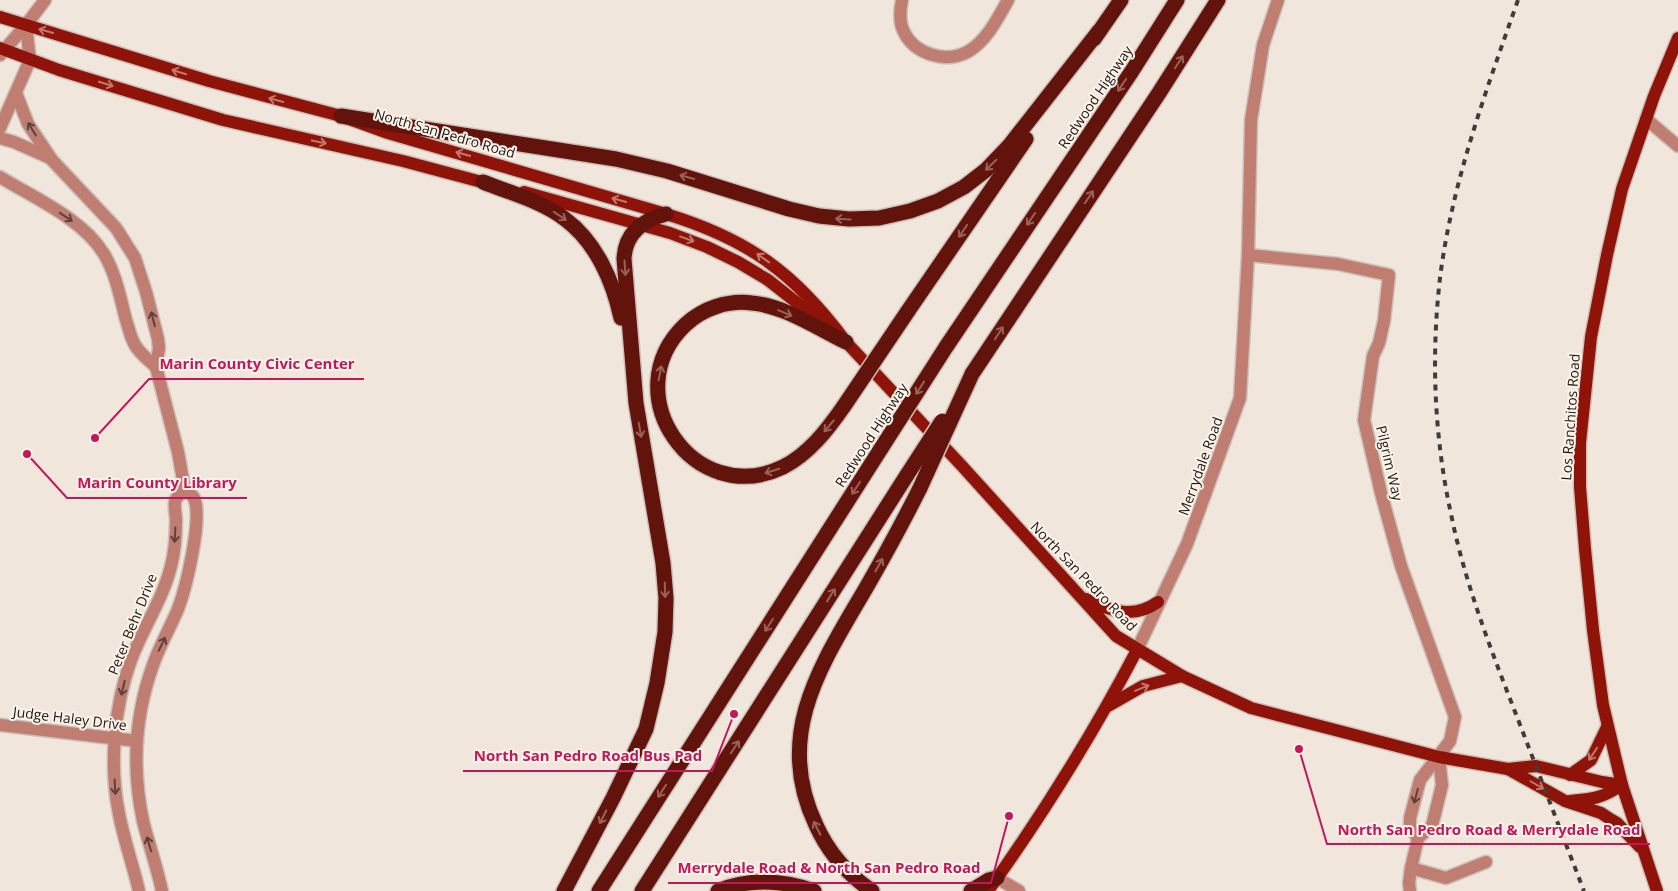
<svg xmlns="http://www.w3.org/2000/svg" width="1678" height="891" font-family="'Open Sans',sans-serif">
  <rect width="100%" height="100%" fill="#f1e6dc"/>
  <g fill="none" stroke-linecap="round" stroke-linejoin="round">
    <defs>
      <g id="minor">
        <path d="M902,0C900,10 899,21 903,30C914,55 947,64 969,51C987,40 998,18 1008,0"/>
        <path d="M0,55L26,25L45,0"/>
        <path d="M16,93L28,124L52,160L116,228L135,258L146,292L158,339L159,348L156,367L178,452L185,491C188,493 192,494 194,498C203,518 186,588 178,609C170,628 160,645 153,665C135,715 132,769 143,821C149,845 157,867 162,891"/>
        <path d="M1646,119L1678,146"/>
        <path d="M0,128L30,60L26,25"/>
        <path d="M0,138L14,142L50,158"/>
        <path d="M0,177C34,198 83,219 104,254C116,274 120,297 126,320C129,328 130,337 135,345C140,354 149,360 156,367"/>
        <path d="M1248,255L1338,264L1389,275L1384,321L1379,343L1373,356L1364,420L1381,493L1401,566L1455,717L1450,741L1420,780L1410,818V827L1418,838"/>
        <path d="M1137,650L1187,544L1240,398L1248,255L1251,120L1263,45L1278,0"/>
        <path d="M0,725L137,741"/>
        <path d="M1411,868L1446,878L1486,862"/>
        <path d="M997,878L1019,891"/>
        <path d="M139,891C133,865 124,840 119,814C109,765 114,707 131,660C143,628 163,599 171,566C175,551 176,536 176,520C176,515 174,507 175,502C176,497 181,493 185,491"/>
        <path d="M1410,891L1409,883L1411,868L1418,838L1432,826L1442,785L1439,757"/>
      </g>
      <g id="major">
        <path d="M0,17L209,81L341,116L388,133L666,214C748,239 795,273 846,342L962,466L1116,636L1182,676L1251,708L1439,757L1508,769L1536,766L1602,782L1622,785"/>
        <path d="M0,48L59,70L223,120L403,161L493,185"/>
        <path d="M524,192L670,233L707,247L738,262L768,280L829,328"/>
        <path d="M1086,599C1111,612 1134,619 1158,602"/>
        <path d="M1108,706L1143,686L1182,676"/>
        <path d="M1508,769L1565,801L1601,813L1610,819L1617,823L1640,847"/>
        <path d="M1570,775L1591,760L1607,727"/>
        <path d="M1570,801C1594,799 1602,798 1622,785"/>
        <path d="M988,891C1043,814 1093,734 1137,650"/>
        <path d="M1657,891L1622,785L1603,705L1593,630L1585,549L1580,487V443L1591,337L1607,255L1622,189L1654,96L1678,38"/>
      </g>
      <g id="highway">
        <path d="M1094,39L1121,0"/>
        <path d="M341,116L616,159L667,171L789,209L819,216L849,219L879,218L910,211L938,201L964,187L986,170L1009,146L1099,31"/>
        <path d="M483,182C510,193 542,201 565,219C596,242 613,281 621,318"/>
        <path d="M908,311L1026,139"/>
        <path d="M946,347L1132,71L1177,0"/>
        <path d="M972,374L1159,93L1218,0"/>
        <path d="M844,406C828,429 809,454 783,467C694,510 614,393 685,325C703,308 728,300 752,303C785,306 817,328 846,342"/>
        <path d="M564,891L613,798L646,729L657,683L665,632L666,598L663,563L636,403L624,259C625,233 643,220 666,214"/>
        <path d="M599,891L882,447"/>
        <path d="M642,891L907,475"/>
        <path d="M718,891C748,878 783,880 814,891"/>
        <path d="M872,891C847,874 828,852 816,825C773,735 821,665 866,588C885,555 903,522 920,488"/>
        <path d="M971,891L989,880L997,878"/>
      </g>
    </defs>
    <use href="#minor" stroke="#cbc1b8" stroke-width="15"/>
    <use href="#major" stroke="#cbc1b8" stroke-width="15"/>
    <use href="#highway" stroke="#cbc1b8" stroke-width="18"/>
    <use href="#minor" stroke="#c07e73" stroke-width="12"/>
    <use href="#major" stroke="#8f1309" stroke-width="12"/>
    <use href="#highway" stroke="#62140c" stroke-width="15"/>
    <path stroke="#413c38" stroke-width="4" stroke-dasharray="6 6" stroke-linecap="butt" d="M1518,0C1486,91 1452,182 1440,278C1431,356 1434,436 1451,514C1464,579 1488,642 1512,704C1536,766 1560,829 1584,891"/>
    <defs>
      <g id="highway-bridge">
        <path d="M844,406L908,311"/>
        <path d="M882,447L946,347"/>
        <path d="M907,475L942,421"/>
        <path d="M920,488L972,374"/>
      </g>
    </defs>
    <use href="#highway-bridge" stroke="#cbc1b8" stroke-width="18" stroke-linecap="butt"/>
    <use href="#highway-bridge" stroke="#62140c" stroke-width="15"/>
  </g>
  <defs><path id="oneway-shaft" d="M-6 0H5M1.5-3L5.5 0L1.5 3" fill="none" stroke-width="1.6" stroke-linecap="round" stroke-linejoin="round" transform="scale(1.25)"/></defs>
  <g stroke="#c1786e">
    <use href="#oneway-shaft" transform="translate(46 31) rotate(-164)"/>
    <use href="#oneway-shaft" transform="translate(179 72) rotate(-163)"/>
    <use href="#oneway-shaft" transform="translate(106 84) rotate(17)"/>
    <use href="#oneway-shaft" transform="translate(276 100) rotate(-165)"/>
    <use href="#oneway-shaft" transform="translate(319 142) rotate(12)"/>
    <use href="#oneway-shaft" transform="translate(463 154) rotate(-164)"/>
    <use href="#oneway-shaft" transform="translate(619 200) rotate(-164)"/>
    <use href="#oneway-shaft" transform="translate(687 239) rotate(20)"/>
    <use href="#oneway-shaft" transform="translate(763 258) rotate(-144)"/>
    <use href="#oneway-shaft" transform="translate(1142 688) rotate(-22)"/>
    <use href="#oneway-shaft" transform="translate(1593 754) rotate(124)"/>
    <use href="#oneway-shaft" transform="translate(1537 785) rotate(30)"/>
  </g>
  <g stroke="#996259">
    <use href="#oneway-shaft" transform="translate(1179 62) rotate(-57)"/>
    <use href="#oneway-shaft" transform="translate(1122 85) rotate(124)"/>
    <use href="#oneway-shaft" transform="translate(991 165) rotate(136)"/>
    <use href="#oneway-shaft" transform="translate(687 177) rotate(-164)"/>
    <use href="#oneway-shaft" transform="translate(1089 197) rotate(-56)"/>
    <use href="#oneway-shaft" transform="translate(560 216) rotate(33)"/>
    <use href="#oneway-shaft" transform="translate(843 219) rotate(-177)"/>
    <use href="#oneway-shaft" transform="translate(1031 219) rotate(124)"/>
    <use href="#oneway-shaft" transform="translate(963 231) rotate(124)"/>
    <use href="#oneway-shaft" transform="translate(625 268) rotate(86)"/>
    <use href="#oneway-shaft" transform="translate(785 313) rotate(23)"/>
    <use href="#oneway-shaft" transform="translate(999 333) rotate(-57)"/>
    <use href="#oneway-shaft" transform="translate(660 373) rotate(-79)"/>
    <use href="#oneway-shaft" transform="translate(920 388) rotate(122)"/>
    <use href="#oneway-shaft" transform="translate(829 426) rotate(130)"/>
    <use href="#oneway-shaft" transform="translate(640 430) rotate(80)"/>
    <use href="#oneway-shaft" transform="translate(772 471) rotate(162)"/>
    <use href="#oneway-shaft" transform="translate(856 488) rotate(123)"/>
    <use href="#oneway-shaft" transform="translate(879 565) rotate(-61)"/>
    <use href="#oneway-shaft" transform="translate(665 590) rotate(88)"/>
    <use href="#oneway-shaft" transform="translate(831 595) rotate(-58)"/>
    <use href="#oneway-shaft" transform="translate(769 625) rotate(123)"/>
    <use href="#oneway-shaft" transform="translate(735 747) rotate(-57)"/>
    <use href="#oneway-shaft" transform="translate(662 791) rotate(123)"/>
    <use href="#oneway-shaft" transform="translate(603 817) rotate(117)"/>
    <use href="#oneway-shaft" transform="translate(817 828) rotate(-117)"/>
  </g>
  <g stroke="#5e413b">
    <use href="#oneway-shaft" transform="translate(32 129) rotate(-121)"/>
    <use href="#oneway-shaft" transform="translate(66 217) rotate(33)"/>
    <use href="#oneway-shaft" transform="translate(153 319) rotate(-104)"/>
    <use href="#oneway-shaft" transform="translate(175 535) rotate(93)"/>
    <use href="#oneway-shaft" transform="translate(162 644) rotate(-64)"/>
    <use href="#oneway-shaft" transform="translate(123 688) rotate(103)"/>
    <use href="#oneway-shaft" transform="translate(115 787) rotate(87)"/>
    <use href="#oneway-shaft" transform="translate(1416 796) rotate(105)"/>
    <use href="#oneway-shaft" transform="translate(149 844) rotate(-107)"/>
  </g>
  <g text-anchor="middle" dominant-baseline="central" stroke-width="4" stroke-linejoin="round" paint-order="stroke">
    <g font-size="14" fill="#1c1815" stroke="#fef3e9">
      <text transform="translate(1095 97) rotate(-56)">Redwood Highway</text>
      <text transform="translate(445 133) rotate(16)">North San Pedro Road</text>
      <text transform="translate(1570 417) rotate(-86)">Los Ranchitos Road</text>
      <text transform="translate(871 435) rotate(-57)">Redwood Highway</text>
      <text transform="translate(1390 463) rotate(77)">Pilgrim Way</text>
      <text transform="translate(1200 466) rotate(-70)">Merrydale Road</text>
      <text transform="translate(1084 576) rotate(46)">North San Pedro Road</text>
      <text transform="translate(132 624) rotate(-68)">Peter Behr Drive</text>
      <text transform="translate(70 718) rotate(7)">Judge Haley Drive</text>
    </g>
  </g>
  <path fill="none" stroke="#c2185b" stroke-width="2" d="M95 438L149 379H364M27 454L67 498H247M734 714L712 771H463M1299 749L1327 844H1650M1009 816L991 883H668"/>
  <g fill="#c2185b" stroke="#fef3e9" stroke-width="2">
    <circle cx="95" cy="438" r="5"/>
    <circle cx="27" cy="454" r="5"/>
    <circle cx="734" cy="714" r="5"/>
    <circle cx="1299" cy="749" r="5"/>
    <circle cx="1009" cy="816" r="5"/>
  </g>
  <g font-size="15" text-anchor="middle" font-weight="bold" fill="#c2185b" stroke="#fef3e9" stroke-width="4" stroke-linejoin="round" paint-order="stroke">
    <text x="257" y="369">Marin County Civic Center</text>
    <text x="157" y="488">Marin County Library</text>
    <text x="588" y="761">North San Pedro Road Bus Pad</text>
    <text x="1489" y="835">North San Pedro Road &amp; Merrydale Road</text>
    <text x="829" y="873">Merrydale Road &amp; North San Pedro Road</text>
  </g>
</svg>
